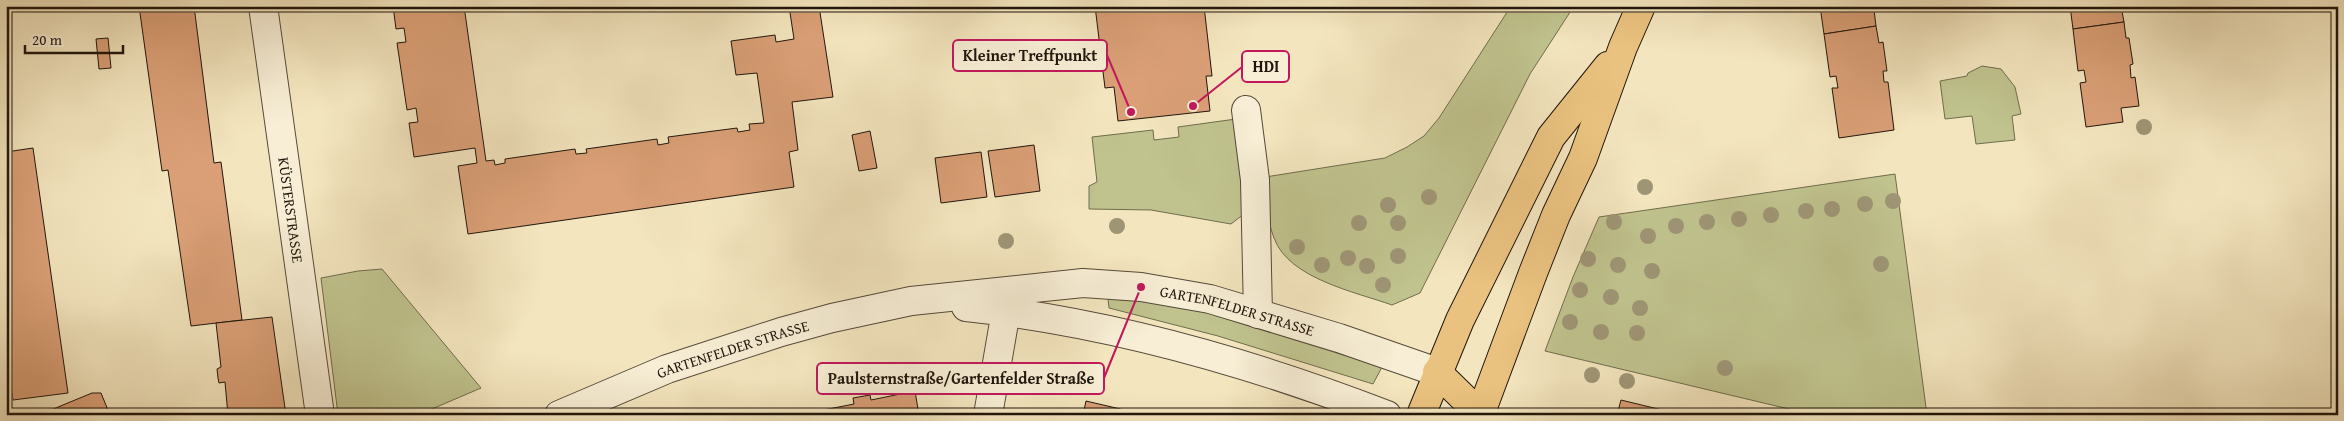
<svg xmlns="http://www.w3.org/2000/svg" width="2344" height="421" font-family="'Gentium Book Plus',serif">
  <rect width="100%" height="100%" fill="#f3e5be"/>
  <filter id="stains"><feTurbulence type="fractalNoise" baseFrequency=".004" numOctaves="4"/><feColorMatrix values="0 0 0 0 .2 0 0 0 0 .09 0 0 0 0 .02 0 0 0 .5 -.17"/></filter>
  <radialGradient id="worn" r=".72"><stop offset=".6" stop-color="#630" stop-opacity="0"/><stop offset="1" stop-color="#630" stop-opacity=".3"/></radialGradient>
  <g fill="#c0c38e" stroke="#706c4e">
    <path d="M1511,6H1574L1530,74L1420,293L1392,305C1356,292 1289,279 1274,238C1267,219 1264,198 1259,178L1385,158L1407,147L1424,136L1439,118Z"/>
    <path d="M1982,66L2001,69L2015,87L2021,114L2012,116L2015,140L1976,144L1972,116L1945,119L1940,81L1967,76L1968,73Z"/>
    <path d="M1236,119L1244,214L1231,224L1151,210L1089,209V186L1097,182L1092,137L1153,130L1154,140L1179,137L1178,127Z"/>
    <path d="M1895,174L1927,415H1814L1545,351L1573,277L1599,217Z"/>
    <path d="M382,269L481,388L418,415H338L321,278L358,271Z"/>
    <path d="M1108,299L1149,301L1198,310L1382,367L1373,384L1218,336L1109,308Z"/>
  </g>
  <g fill="#da9f76" stroke="#20160d">
    <path d="M139,6H194L214,163L221,162L242,320L191,326L168,170L162,171Z"/>
    <path d="M393,6H464L486,161L494,160L495,165L505,163V159L575,149L576,154L587,153L586,149L657,139L658,145L669,143L668,137L737,128L738,132L750,130L749,124L764,123L757,73L736,75L731,41L775,35L776,42L794,39L789,6H819L833,97L792,102L798,150L789,152L794,187L468,234L458,166L477,163L475,148L414,157L409,123L418,122L416,108L407,110L397,43L406,42L404,28L396,29Z"/>
    <path d="M1095,6H1204L1212,76H1206L1210,111L1118,121L1114,87L1105,88Z"/>
    <path d="M1820,6H1878V9L1874,10L1876,26L1824,34Z"/>
    <path d="M2070,6H2121L2124,22L2073,29Z"/>
    <path d="M2124,22L2126,38H2129L2133,64L2130,65L2131,78L2135,77L2139,106L2121,108L2123,122L2086,127L2080,83L2086,82L2084,70L2078,71L2073,29Z"/>
    <path d="M1876,26L1879,43L1883,42L1887,71H1883L1884,82H1888L1894,130L1839,138L1832,88H1838L1836,76L1830,77L1824,34Z"/>
    <path d="M108,38L111,68L99,69L96,39Z"/>
    <path d="M870,131L877,168L859,171L852,135Z"/>
    <path d="M1034,145L1040,191L995,197L988,151Z"/>
    <path d="M33,148L68,393L13,400L6,351V152Z"/>
    <path d="M981,152L987,197L941,203L935,158Z"/>
    <path d="M272,317L286,415H228L225,382L219,383L218,378L217,369L221,367L216,323Z"/>
    <path d="M915,391L919,415H798L854,404L853,398L870,395L871,400Z"/>
    <path d="M92,393H101L110,415H47L46,412Z"/>
    <path d="M1621,400L1683,415H1617Z"/>
    <path d="M1086,401L1146,415L1147,410L1168,415H1083Z"/>
  </g>
  <g fill="none" stroke-linecap="round" stroke-linejoin="round">
    <defs>
      <g id="minor">
        <path id="s1" d="M263,6L320,415"/>
        <path d="M1246,110L1255,180L1258,314"/>
        <path d="M966,307C1110,322 1252,363 1387,415"/>
        <path id="s2" d="M559,415L667,369L781,332L832,318L911,301L1083,283L1141,287L1210,299L1339,338L1437,372"/>
        <path d="M988,415L1006,311"/>
      </g>
      <g id="major">
        <path d="M1437,372L1480,414"/>
        <path d="M1421,415L1460,320L1551,137L1608,66"/>
        <path d="M1480,415L1533,273L1556,215L1583,158L1623,47L1641,6"/>
      </g>
    </defs>
    <use href="#minor" stroke="#554a39" stroke-width="30"/>
    <use href="#major" stroke="#20160d" stroke-width="30"/>
    <use href="#minor" stroke="#f7eed5" stroke-width="28"/>
    <use href="#major" stroke="#eac27f" stroke-width="28"/>
  </g>
  <g fill="#9e9575">
    <circle cx="2144" cy="127" r="8"/>
    <circle cx="1645" cy="187" r="8"/>
    <circle cx="1429" cy="197" r="8"/>
    <circle cx="1893" cy="201" r="8"/>
    <circle cx="1865" cy="204" r="8"/>
    <circle cx="1388" cy="205" r="8"/>
    <circle cx="1832" cy="209" r="8"/>
    <circle cx="1806" cy="211" r="8"/>
    <circle cx="1771" cy="215" r="8"/>
    <circle cx="1739" cy="219" r="8"/>
    <circle cx="1614" cy="222" r="8"/>
    <circle cx="1707" cy="222" r="8"/>
    <circle cx="1359" cy="223" r="8"/>
    <circle cx="1398" cy="223" r="8"/>
    <circle cx="1117" cy="226" r="8"/>
    <circle cx="1676" cy="226" r="8"/>
    <circle cx="1648" cy="236" r="8"/>
    <circle cx="1006" cy="241" r="8"/>
    <circle cx="1297" cy="247" r="8"/>
    <circle cx="1398" cy="256" r="8"/>
    <circle cx="1348" cy="258" r="8"/>
    <circle cx="1588" cy="259" r="8"/>
    <circle cx="1881" cy="264" r="8"/>
    <circle cx="1322" cy="265" r="8"/>
    <circle cx="1618" cy="265" r="8"/>
    <circle cx="1367" cy="266" r="8"/>
    <circle cx="1652" cy="271" r="8"/>
    <circle cx="1383" cy="285" r="8"/>
    <circle cx="1580" cy="290" r="8"/>
    <circle cx="1611" cy="297" r="8"/>
    <circle cx="1640" cy="308" r="8"/>
    <circle cx="1570" cy="322" r="8"/>
    <circle cx="1601" cy="332" r="8"/>
    <circle cx="1637" cy="333" r="8"/>
    <circle cx="1725" cy="368" r="8"/>
    <circle cx="1592" cy="375" r="8"/>
    <circle cx="1627" cy="381" r="8"/>
  </g>
  <g text-anchor="middle" dominant-baseline="central" stroke-width="4" stroke-linejoin="round" paint-order="stroke">
    <g font-size="15" fill="#20160d" stroke="#f7eed5">
      <text stroke="none"><textPath href="#s1" startOffset="206">KÜSTERSTRASSE</textPath></text>
      <text stroke="none"><textPath href="#s2" startOffset="701">GARTENFELDER STRASSE</textPath></text>
      <text stroke="none"><textPath href="#s2" startOffset="186">GARTENFELDER STRASSE</textPath></text>
    </g>
  </g>
  <path fill="none" stroke="#c2185b" stroke-width="2" d="M1131 112L1107 55M1193 106L1242 67M1141 287L1104 378"/>
  <g fill="#c2185b" stroke="#f7eed5" stroke-width="2">
    <circle cx="1131" cy="112" r="5"/>
    <circle cx="1193" cy="106" r="5"/>
    <circle cx="1141" cy="287" r="5"/>
  </g>
  <g fill="#f7eed5" stroke="#c2185b" stroke-width="2">
    <rect x="953" y="40" width="154" height="31" rx="5"/>
    <rect x="1242" y="51" width="47" height="31" rx="5"/>
    <rect x="817" y="363" width="287" height="31" rx="5"/>
  </g>
  <g font-size="16" text-anchor="middle" font-weight="bold" fill="#20160d">
    <text x="1030" y="61">Kleiner Treffpunkt</text>
    <text x="1266" y="72">HDI</text>
    <text x="961" y="384">Paulsternstraße/Gartenfelder Straße</text>
  </g>
  <rect width="2344" height="421" fill="none" stroke="#f3e5be" stroke-width="25"/>
  <rect x="8" y="8" width="2329" height="406" fill="none" stroke="#20160d" stroke-width="2.5"/>
  <rect x="12" y="12" width="2319" height="396" fill="none" stroke="#20160d"/>
  <path d="M25 45v8h98v-8" fill="none" stroke="#20160d" stroke-width="2.5"/>
  <text x="32" y="45" font-size="15" fill="#20160d" stroke="#f7eed5" stroke-width="4" paint-order="stroke">20 m</text>
  <rect width="100%" height="100%" filter="url(#stains)"/>
  <rect width="100%" height="100%" fill="url(#worn)"/>
</svg>
